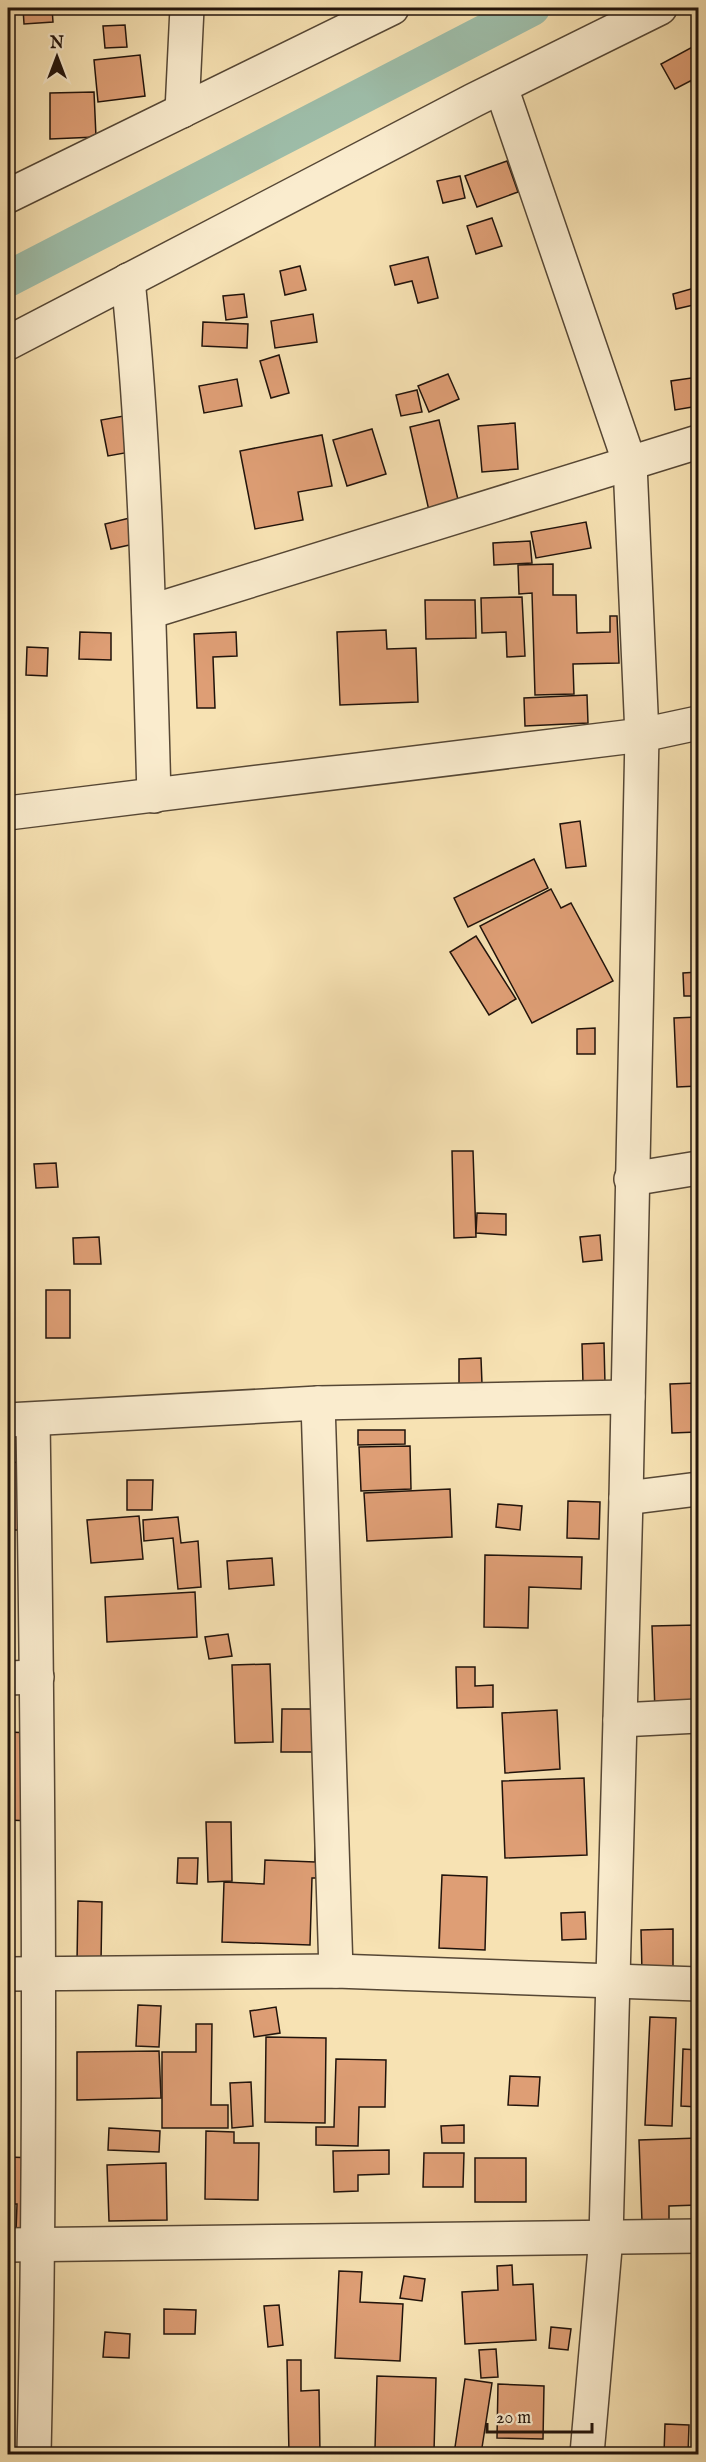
<svg xmlns="http://www.w3.org/2000/svg" width="706" height="2462" font-family="'IM FELL English',serif">
  <rect width="100%" height="100%" fill="#f7e2b3"/>
  <filter id="stains"><feTurbulence type="fractalNoise" baseFrequency=".00333" numOctaves="4"/><feColorMatrix values="0 0 0 0 .2 0 0 0 0 .09 0 0 0 0 .02 0 0 0 .5 -.17"/></filter>
  <radialGradient id="worn" r=".72"><stop offset=".6" stop-color="#630" stop-opacity="0"/><stop offset="1" stop-color="#630" stop-opacity=".3"/></radialGradient>
  <g fill="none" stroke-linecap="round" stroke-linejoin="round">
    <path stroke="#9ebeaa" stroke-width="36" d="M8,279L532,8"/>
  </g>
  <g fill="#de9e75" stroke="#21130b" stroke-width="1.5">
    <path d="M23,8H52L53,22L24,24Z"/>
    <path d="M125,25L127,47L105,48L103,26Z"/>
    <path d="M698,44V77L675,89L661,64Z"/>
    <path d="M140,55L145,96L98,102L94,60Z"/>
    <path d="M698,79V102H697L691,81Z"/>
    <path d="M94,92L96,137L50,139V93Z"/>
    <path d="M507,161L518,192L477,207L465,176Z"/>
    <path d="M460,176L465,198L443,203L437,181Z"/>
    <path d="M492,218L502,246L476,254L467,226Z"/>
    <path d="M428,257L438,298L418,303L412,281L395,285L390,266Z"/>
    <path d="M300,266L306,290L285,295L280,271Z"/>
    <path d="M698,287V304L676,309L673,294Z"/>
    <path d="M244,294L247,317L226,320L223,296Z"/>
    <path d="M313,314L317,342L275,348L271,321Z"/>
    <path d="M203,322L248,324L247,348L202,346Z"/>
    <path d="M279,355L289,393L271,398L260,361Z"/>
    <path d="M448,374L459,399L429,412L418,386Z"/>
    <path d="M698,377V406L675,410L671,381Z"/>
    <path d="M237,379L242,406L204,413L199,386Z"/>
    <path d="M417,390L422,412L401,416L396,395Z"/>
    <path d="M129,415L136,451L108,456L101,420Z"/>
    <path d="M439,420L460,508L430,515L410,427Z"/>
    <path d="M515,423L518,469L482,472L478,426Z"/>
    <path d="M372,429L386,474L347,486L333,440Z"/>
    <path d="M322,435L332,486L298,492L303,520L255,529L240,451Z"/>
    <path d="M142,515L148,541L111,549L105,524Z"/>
    <path d="M586,522L591,548L536,558L531,532Z"/>
    <path d="M530,541L532,563L494,565L493,543Z"/>
    <path d="M553,564V595H576L577,633L610,632V616H617L619,663L573,664L574,694L535,695L532,593L519,594L518,565Z"/>
    <path d="M522,597L525,656L507,657L506,632L482,633L481,598Z"/>
    <path d="M425,600H475L476,638L426,639Z"/>
    <path d="M386,630L387,649L416,648L418,702L340,705L337,632Z"/>
    <path d="M80,632L111,633V660L79,659Z"/>
    <path d="M236,632L237,656L213,657L215,708H197L194,634Z"/>
    <path d="M27,647L48,648L47,676L26,675Z"/>
    <path d="M587,695L588,723L525,726L524,698Z"/>
    <path d="M580,821L586,866L566,868L560,824Z"/>
    <path d="M534,859L548,888L468,927L454,898Z"/>
    <path d="M551,889L561,908L571,903L613,981L532,1023L480,926Z"/>
    <path d="M476,936L516,999L489,1015L450,952Z"/>
    <path d="M698,972V996H684L683,973Z"/>
    <path d="M698,1017V1086L677,1087L674,1018Z"/>
    <path d="M595,1028V1054H577V1029Z"/>
    <path d="M452,1151H473L476,1237L454,1238Z"/>
    <path d="M56,1163L58,1187L36,1188L34,1164Z"/>
    <path d="M477,1213L506,1214V1235L476,1233Z"/>
    <path d="M600,1235L602,1260L583,1262L580,1237Z"/>
    <path d="M99,1237L101,1264H74L73,1238Z"/>
    <rect x="46" y="1290" width="24" height="48"/>
    <path d="M604,1343L605,1384H583L582,1344Z"/>
    <path d="M481,1358L482,1384L459,1385V1359Z"/>
    <path d="M695,1383L697,1432L672,1433L670,1384Z"/>
    <path d="M358,1430H405V1444L358,1445Z"/>
    <path d="M410,1446L411,1489L361,1491L359,1447Z"/>
    <path d="M8,1462L32,1463L30,1530H8Z"/>
    <path d="M127,1480H153L152,1510H127Z"/>
    <path d="M450,1489L452,1537L367,1541L364,1493Z"/>
    <path d="M568,1501L600,1502L599,1539L567,1538Z"/>
    <path d="M498,1504L522,1506L520,1530L496,1527Z"/>
    <path d="M139,1516L143,1559L91,1563L87,1520Z"/>
    <path d="M178,1517L181,1543L198,1541L201,1587L178,1589L173,1538L144,1541L143,1520Z"/>
    <path d="M485,1555L582,1557L581,1589L529,1587L528,1628L484,1627Z"/>
    <path d="M272,1558L274,1585L229,1589L227,1561Z"/>
    <path d="M195,1592L197,1637L107,1642L105,1597Z"/>
    <path d="M698,1625V1711L655,1712L652,1626Z"/>
    <path d="M228,1634L232,1656L209,1659L205,1637Z"/>
    <path d="M270,1664L273,1742L235,1743L232,1665Z"/>
    <path d="M456,1667H475V1686L493,1685V1707L457,1708Z"/>
    <path d="M282,1709H312L315,1752H281Z"/>
    <path d="M557,1710L560,1769L505,1773L502,1713Z"/>
    <path d="M8,1732L32,1733L31,1821L8,1820Z"/>
    <path d="M584,1778L587,1855L505,1858L502,1781Z"/>
    <path d="M206,1822H231L232,1881L208,1882Z"/>
    <path d="M315,1835L336,1836L334,1878H312L310,1945L222,1942L224,1882L264,1884L265,1860L315,1862Z"/>
    <path d="M178,1858H198L197,1884L177,1883Z"/>
    <path d="M442,1875L487,1877L485,1950L439,1948Z"/>
    <path d="M78,1901L102,1902L101,1962H77Z"/>
    <path d="M585,1912L586,1939L562,1940L561,1913Z"/>
    <path d="M673,1929V1973H642L641,1930Z"/>
    <path d="M138,2005L161,2006L159,2047L136,2046Z"/>
    <path d="M276,2007L280,2033L254,2037L250,2011Z"/>
    <path d="M650,2017L676,2018L672,2126L645,2125Z"/>
    <path d="M196,2024H212L211,2105H228V2128H162V2052H196Z"/>
    <path d="M266,2037L326,2038L325,2123L265,2122Z"/>
    <path d="M683,2049L698,2050V2107L681,2106Z"/>
    <path d="M159,2051L161,2098L77,2100V2052Z"/>
    <path d="M336,2059L386,2060L385,2107H359L358,2146L316,2145V2127H334Z"/>
    <path d="M510,2076L540,2077L538,2106L508,2105Z"/>
    <path d="M251,2082L253,2126L232,2128L230,2083Z"/>
    <path d="M464,2125V2143H442L441,2126Z"/>
    <path d="M109,2128L160,2131L159,2152L108,2150Z"/>
    <path d="M206,2131L234,2132V2143H259L258,2200L205,2199Z"/>
    <path d="M698,2138V2205L669,2206V2221L642,2222L639,2140Z"/>
    <path d="M389,2150V2174L358,2175V2191L334,2192L333,2151Z"/>
    <path d="M424,2153H464L463,2187H423Z"/>
    <path d="M8,2157L35,2158L32,2233L16,2232L17,2204H8Z"/>
    <rect x="475" y="2158" width="51" height="44"/>
    <path d="M166,2163L167,2220L109,2221L107,2165Z"/>
    <path d="M512,2265L513,2285L533,2284L536,2340L465,2344L462,2292L498,2290L497,2266Z"/>
    <path d="M339,2271L362,2272L360,2302L403,2304L400,2361L335,2358Z"/>
    <path d="M404,2276L425,2279L422,2301L400,2298Z"/>
    <path d="M279,2305L283,2345L268,2347L264,2306Z"/>
    <path d="M164,2309L196,2310L195,2334H164Z"/>
    <path d="M551,2327L571,2329L568,2350L549,2348Z"/>
    <path d="M105,2332L130,2334L129,2358L103,2357Z"/>
    <path d="M496,2349L498,2377L481,2378L479,2350Z"/>
    <path d="M287,2360H301V2391L319,2390L320,2454H289Z"/>
    <path d="M377,2376L436,2378L434,2451L375,2449Z"/>
    <path d="M465,2379L492,2383L481,2454H454Z"/>
    <path d="M498,2384L544,2386L543,2439L497,2438Z"/>
    <path d="M665,2424L689,2425L688,2454H664Z"/>
  </g>
  <g fill="none" stroke-linecap="round" stroke-linejoin="round">
    <defs>
      <g id="minor">
        <path d="M501,87L630,464L642,735L626,1498L606,2237L587,2454"/>
        <path d="M182,111L187,8"/>
        <path d="M8,196L392,8"/>
        <path d="M128,280C146,451 149,624 154,796"/>
        <path d="M8,343L474,100L660,8"/>
        <path d="M149,612L698,442"/>
        <path d="M8,813L642,735L698,723"/>
        <path d="M631,1179L698,1168"/>
        <path d="M318,1403L336,1971"/>
        <path d="M8,1420L318,1403L628,1397"/>
        <path d="M33,1420C38,1765 42,2109 34,2454"/>
        <path d="M626,1498L698,1489"/>
        <path d="M8,1678L37,1677"/>
        <path d="M620,1720L698,1716"/>
        <path d="M8,1974L336,1971L698,1984"/>
        <path d="M8,2245L698,2236"/>
      </g>
    </defs>
    <use href="#minor" stroke="#564735" stroke-width="36"/>
    <use href="#minor" stroke="#faecce" stroke-width="33"/>
  </g>
  <rect width="706" height="2462" fill="none" stroke="#f7e2b3" stroke-width="30"/>
  <rect x="9" y="9" width="688" height="2444" fill="none" stroke="#21130b" stroke-width="3"/>
  <rect x="15" y="15" width="676" height="2432" fill="none" stroke="#21130b" stroke-width="1.5"/>
  <g transform="translate(57 57)" stroke="#faecce" stroke-width="4.5" paint-order="stroke">
  <path d="M0-4.5L10 22L0 15L-10 22Z" fill="#21130b"/>
  <text y="-9" font-size="16" font-weight="bold" text-anchor="middle" fill="#21130b">N</text>
  </g>
  <path d="M487 2423v9h105v-9" fill="none" stroke="#21130b" stroke-width="3"/>
  <text x="496" y="2423" font-size="18" fill="#21130b" stroke="#faecce" stroke-width="4.5" paint-order="stroke">20 m</text>
  <rect width="100%" height="100%" filter="url(#stains)"/>
  <rect width="100%" height="100%" fill="url(#worn)"/>
</svg>
